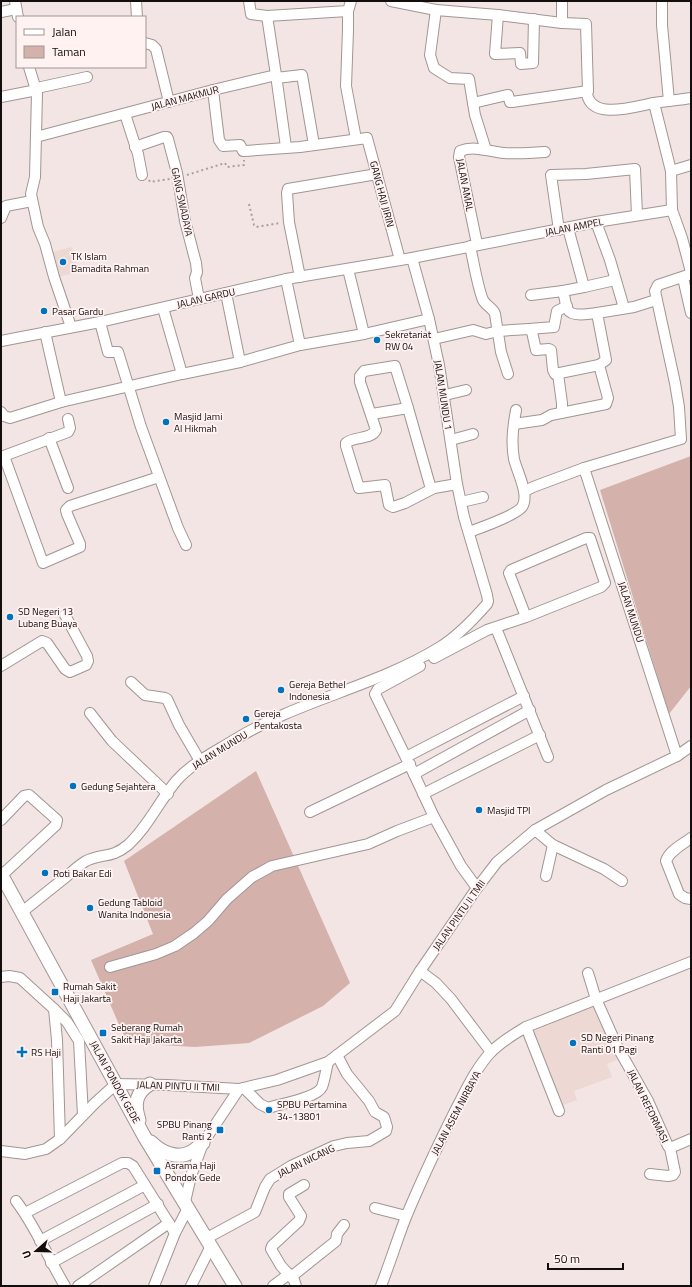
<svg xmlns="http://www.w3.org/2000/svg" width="692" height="1287" font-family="'Titillium Web',sans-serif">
  <rect width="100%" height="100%" fill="#f2e5e3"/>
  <g fill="#edd8d4">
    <path d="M72,247L78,272L55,278L48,253Z"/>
    <path d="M595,1000L617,1060L607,1064L612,1077L574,1091L577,1100L558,1107L528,1025Z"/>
  </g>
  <g fill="#d4b1ab">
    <path d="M691,456V686L669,714L600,490Z"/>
    <path d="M256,771L350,983L323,1006L249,1043L195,1047L127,1043L91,960L153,934L124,861Z"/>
  </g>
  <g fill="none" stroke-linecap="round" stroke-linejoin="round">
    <defs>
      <g id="minor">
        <path d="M15,1L18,17"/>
        <path d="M136,1L137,17"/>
        <path d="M249,1L251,14L267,16L348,11L351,1"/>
        <path d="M391,1L436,10L498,15L562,23L586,24L588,91L587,94C592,121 636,106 654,103C666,101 679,100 691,98"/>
        <path d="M662,1V25L669,101"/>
        <path d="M436,10L430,55L434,68L450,78L469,79L475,115L486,150"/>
        <path d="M348,11V30L346,86L356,139"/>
        <path d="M1,12L16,9"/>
        <path d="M498,15L495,54L520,53L521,64L533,63L534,19"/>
        <path d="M562,23V1"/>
        <path d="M145,43L152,45L156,49L169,102"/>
        <path d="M29,67L37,93L35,177L31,194L38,227L45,244L54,277L71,327"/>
        <path d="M276,75L286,147"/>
        <path d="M276,78L302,75L314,145"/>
        <path d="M37,88L87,77"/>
        <path d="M213,90L219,140L223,146L240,145L243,151H245L300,147L367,138L400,260"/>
        <path d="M1,97L37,90"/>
        <path d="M473,103L507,95H508L510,102H512L588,91"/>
        <path d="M654,103L671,171L672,210L682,238L691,272"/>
        <path d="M125,114L138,154L142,175"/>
        <path d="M36,137L213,90L276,75L267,16"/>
        <path d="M135,147L164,137H167L168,139L177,173L185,221L196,263L197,272L195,278L199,299"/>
        <path d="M671,171L691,165"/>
        <path d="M1,218L6,206L32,201"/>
        <path d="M596,222L610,260L624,308"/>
        <path d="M568,228L584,287L563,291C565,297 565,305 568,310C572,317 590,314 597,313"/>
        <path d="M559,230L551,175L586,174L635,169L637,215"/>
        <path d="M478,245L476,239L459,157L460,151C475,145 490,152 504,153C518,154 532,153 545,152"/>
        <path d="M470,246C473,259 478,289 483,300C486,306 493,308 495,314L501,352L508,374"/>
        <path d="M348,269L364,334"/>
        <path d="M300,277L289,222L287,193L288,189L377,174"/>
        <path d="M683,278L691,313"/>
        <path d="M286,279L300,345"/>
        <path d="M584,287L615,280"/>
        <path d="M226,293L240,362"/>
        <path d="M531,295L563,291"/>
        <path d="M163,308L182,374"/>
        <path d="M100,322L108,352H118L141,427L178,528L186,545"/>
        <path d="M529,329L554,327L557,311L567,306"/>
        <path d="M45,332L61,402"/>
        <path d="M434,339L473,330L486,334L498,331L529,329L532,332L536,350L549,349L551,350L553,370L555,374L599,365L608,398L606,404L551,415L542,420L514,424"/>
        <path d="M1,341L100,322L286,279L412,258L596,222L672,210"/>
        <path d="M599,365L606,360L597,313L634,307L656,300"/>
        <path d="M558,374L562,403V413"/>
        <path d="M445,395L466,390"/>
        <path d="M408,408L431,489"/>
        <path d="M1,412L4,416L10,418L61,402L182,374L240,362L300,345L364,334L429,319"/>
        <path d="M372,414L408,408L395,366L364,371L360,376V382L376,430C371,440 354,436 346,443V446L359,488L385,485L389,505L393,507L405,503L434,488L457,484"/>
        <path d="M49,438L68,488"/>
        <path d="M451,440L473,434"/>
        <path d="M4,456L43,563L80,547V544L67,514L66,510L70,506L159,477"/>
        <path d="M1,457L68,432L70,428L68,419"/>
        <path d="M584,468L677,756"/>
        <path d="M525,491L533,487L584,468L681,439L679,407L675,383L655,291L658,285L691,274"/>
        <path d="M461,502L483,497"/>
        <path d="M469,532C480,528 515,516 522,507C530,495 517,472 514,459C511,442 513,427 516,410"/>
        <path d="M496,628L548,757"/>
        <path d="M434,658L487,630L526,617L601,587L605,583L590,538H586L511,570L509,573L526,617"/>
        <path d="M1,666L42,641L47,643L65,669L70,672L86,665L88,661L87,656L65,615"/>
        <path d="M420,666L378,689L375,694L414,774L434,817L461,866L477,888"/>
        <path d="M131,682L145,695L165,698L167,699L179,725L200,761"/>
        <path d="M90,713L112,741L168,794"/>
        <path d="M406,757L524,696"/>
        <path d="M414,774L530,710"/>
        <path d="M423,794L540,735"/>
        <path d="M310,812L410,764"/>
        <path d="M1,820L24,796L29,795L57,820L56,825L2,875"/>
        <path d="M535,830L553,845L604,869L622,881"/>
        <path d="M691,838C683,844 669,851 666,861L679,894L685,898L691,899"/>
        <path d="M546,876L553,845"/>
        <path d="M22,912C37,900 52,888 67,876C73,871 79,865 86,861C102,853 111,859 128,845C148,827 159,801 177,780C192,763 215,752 234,740C299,700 375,687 440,647C458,636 473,620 487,604L488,601L487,595L464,517L457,484L439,365L429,319L412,258"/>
        <path d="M110,967L156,954L175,946L194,933L208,921L227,899L252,877L272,866L368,844L397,831L434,817"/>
        <path d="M420,971L436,983L451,999L491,1052"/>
        <path d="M588,973L596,999L617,1046L648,1101L668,1146L670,1148L691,1139"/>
        <path d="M1,977L9,976L20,978L54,1009L57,1040L60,1139"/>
        <path d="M54,1009L67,1022L79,1041L83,1115"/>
        <path d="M526,1027L559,1111"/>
        <path d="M244,1088L260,1104L268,1108C280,1104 317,1098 322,1087C325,1079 326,1070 328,1062"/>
        <path d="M1,1151L25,1154L46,1149L60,1139L95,1103L116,1084L167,1085L239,1089L277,1080L328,1062L395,1011L420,971L477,888L497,862L535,830L606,790L677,756L691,746"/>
        <path d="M650,1174L668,1176L673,1175L675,1172L670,1148"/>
        <path d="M16,1201C36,1227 48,1258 65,1286"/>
        <path d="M185,1202L191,1176L203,1143L239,1089"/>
        <path d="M375,1208L406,1216"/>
        <path d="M25,1213L122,1163H128L133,1166L175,1233"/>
        <path d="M207,1238L255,1212L265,1187L270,1179L291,1166L334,1146L347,1143L369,1141L386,1131L387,1127L384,1117L375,1112L369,1101L347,1074L337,1055"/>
        <path d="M40,1241L145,1185"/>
        <path d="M51,1263L158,1204"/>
        <path d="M291,1277L336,1241L337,1234L344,1225"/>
        <path d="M78,1286L169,1223"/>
        <path d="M154,1286L175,1233L188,1208"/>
        <path d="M191,1286L211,1246"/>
        <path d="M273,1286L289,1274"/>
        <path d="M296,1286L294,1280L281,1266L271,1249L272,1246L299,1221L301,1216L289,1197V1194L304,1185"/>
        <path d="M381,1286C390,1263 397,1240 406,1217C421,1181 438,1145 456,1109C466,1090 476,1068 491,1052C501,1042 514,1034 526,1027L691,962"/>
      </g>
      <g id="major">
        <path d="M1,874L144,1136L235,1286"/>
        <path d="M139,1120C134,1105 135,1093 150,1084"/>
        <path d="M151,1142C161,1152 177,1160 191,1152C195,1150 199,1146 203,1143"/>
      </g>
    </defs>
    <use href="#minor" stroke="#a19694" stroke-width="12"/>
    <use href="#major" stroke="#a19694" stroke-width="15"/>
    <g stroke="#a99f9e" stroke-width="2" stroke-dasharray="2 3" stroke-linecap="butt">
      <path d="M187,175L225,163L227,167L244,165V160"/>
      <path d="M149,180L150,182L170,179"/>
      <path d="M249,204L254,225L256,227L280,223"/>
    </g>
    <use href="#minor" stroke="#fff" stroke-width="10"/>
    <use href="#major" stroke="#fff" stroke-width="13"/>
  </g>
  <g fill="#0073be" stroke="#fff2f0" stroke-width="1.5">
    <circle cx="63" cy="262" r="4"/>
    <circle cx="44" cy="311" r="4"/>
    <circle cx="377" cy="340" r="4"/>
    <circle cx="166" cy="422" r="4"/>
    <circle cx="10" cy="617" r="4"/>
    <circle cx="281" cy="690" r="4"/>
    <circle cx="246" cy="719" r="4"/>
    <circle cx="73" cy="786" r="4"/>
    <circle cx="479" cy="810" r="4"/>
    <circle cx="45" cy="873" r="4"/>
    <circle cx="90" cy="908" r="4"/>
    <rect x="51" y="988" width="8" height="8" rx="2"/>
    <rect x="99" y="1029" width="8" height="8" rx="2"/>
    <circle cx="573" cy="1043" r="4"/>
    <path d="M20 1046h4v4h4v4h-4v4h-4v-4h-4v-4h4z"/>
    <circle cx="269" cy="1110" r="4"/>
    <rect x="216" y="1126" width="8" height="8" rx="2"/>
    <rect x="153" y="1167" width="8" height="8" rx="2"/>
  </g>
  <g text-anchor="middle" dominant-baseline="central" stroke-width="3.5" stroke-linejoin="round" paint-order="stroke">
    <g font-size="10" fill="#120e0d" stroke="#fff2f0">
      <text transform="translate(185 98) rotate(-15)">JALAN MAKMUR</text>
      <text transform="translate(465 185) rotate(79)">JALAN AMAL</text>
      <text transform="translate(382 194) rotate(75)">GANG HAJI JIRIN</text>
      <text transform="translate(182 202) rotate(78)">GANG SWADAYA</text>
      <text transform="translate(574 227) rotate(-11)">JALAN AMPEL</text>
      <text transform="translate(206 298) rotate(-13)">JALAN GARDU</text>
      <text transform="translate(443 395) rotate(81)">JALAN MUNDU 1</text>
      <text transform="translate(631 612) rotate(72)">JALAN MUNDU</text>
      <text transform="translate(220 750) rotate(-32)">JALAN MUNDU</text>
      <text transform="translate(459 915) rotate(-55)">JALAN PINTU II TMII</text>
      <text transform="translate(115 1082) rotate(61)">JALAN PONDOK GEDE</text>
      <text transform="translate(178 1086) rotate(2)">JALAN PINTU II TMII</text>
      <text transform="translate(648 1106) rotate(64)">JALAN REFORMASI</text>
      <text transform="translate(456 1113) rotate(-62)">JALAN ASEM NIRBAYA</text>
      <text transform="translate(306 1161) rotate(-26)">JALAN NICANG</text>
    </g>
    <g font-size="10" fill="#120e0d" stroke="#fff2f0" text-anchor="start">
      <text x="71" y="256">TK Islam<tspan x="71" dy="12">Bamadita Rahman</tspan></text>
      <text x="52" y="311">Pasar Gardu</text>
      <text x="385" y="334">Sekretariat<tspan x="385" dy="12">RW 04</tspan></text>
      <text x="174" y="416">Masjid Jami<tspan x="174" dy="12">Al Hikmah</tspan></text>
      <text x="18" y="611">SD Negeri 13<tspan x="18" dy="12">Lubang Buaya</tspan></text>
      <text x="289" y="684">Gereja Bethel<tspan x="289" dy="12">Indonesia</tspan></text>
      <text x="254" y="713">Gereja<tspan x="254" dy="12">Pentakosta</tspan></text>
      <text x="81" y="786">Gedung Sejahtera</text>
      <text x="487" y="810">Masjid TPI</text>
      <text x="53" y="873">Roti Bakar Edi</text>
      <text x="98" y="902">Gedung Tabloid<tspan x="98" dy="12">Wanita Indonesia</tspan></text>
      <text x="63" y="986">Rumah Sakit<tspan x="63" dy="12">Haji Jakarta</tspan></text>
      <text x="111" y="1027">Seberang Rumah<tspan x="111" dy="12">Sakit Haji Jakarta</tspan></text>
      <text x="581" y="1037">SD Negeri Pinang<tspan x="581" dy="12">Ranti 01 Pagi</tspan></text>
      <text x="31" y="1052">RS Haji</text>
      <text x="277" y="1104">SPBU Pertamina<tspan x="277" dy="12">34-13801</tspan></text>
      <text x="212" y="1124" text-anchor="end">SPBU Pinang<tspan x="212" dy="12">Ranti 2</tspan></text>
      <text x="165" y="1165">Asrama Haji<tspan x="165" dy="12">Pondok Gede</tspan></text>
    </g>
  </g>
  <rect width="692" height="1287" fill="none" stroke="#120e0d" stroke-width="4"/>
  <rect x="16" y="16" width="130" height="52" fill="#fff2f0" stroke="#a09795"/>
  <rect x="24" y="29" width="20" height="6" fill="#ffffff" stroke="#a09795"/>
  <text x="52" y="36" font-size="12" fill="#120e0d">Jalan</text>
  <rect x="24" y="46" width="20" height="12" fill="#d4b1ab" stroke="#a09795"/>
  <text x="52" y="56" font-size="12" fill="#120e0d">Taman</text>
  <g transform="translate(36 1251) rotate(250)" stroke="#fff2f0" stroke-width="3" paint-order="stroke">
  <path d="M0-3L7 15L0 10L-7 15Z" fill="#120e0d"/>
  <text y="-6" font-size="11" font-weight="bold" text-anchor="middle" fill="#120e0d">U</text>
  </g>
  <path d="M548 1263v6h75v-6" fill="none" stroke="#120e0d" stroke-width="2"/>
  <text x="554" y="1263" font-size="12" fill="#120e0d" stroke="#fff2f0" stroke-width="3" paint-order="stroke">50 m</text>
</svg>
